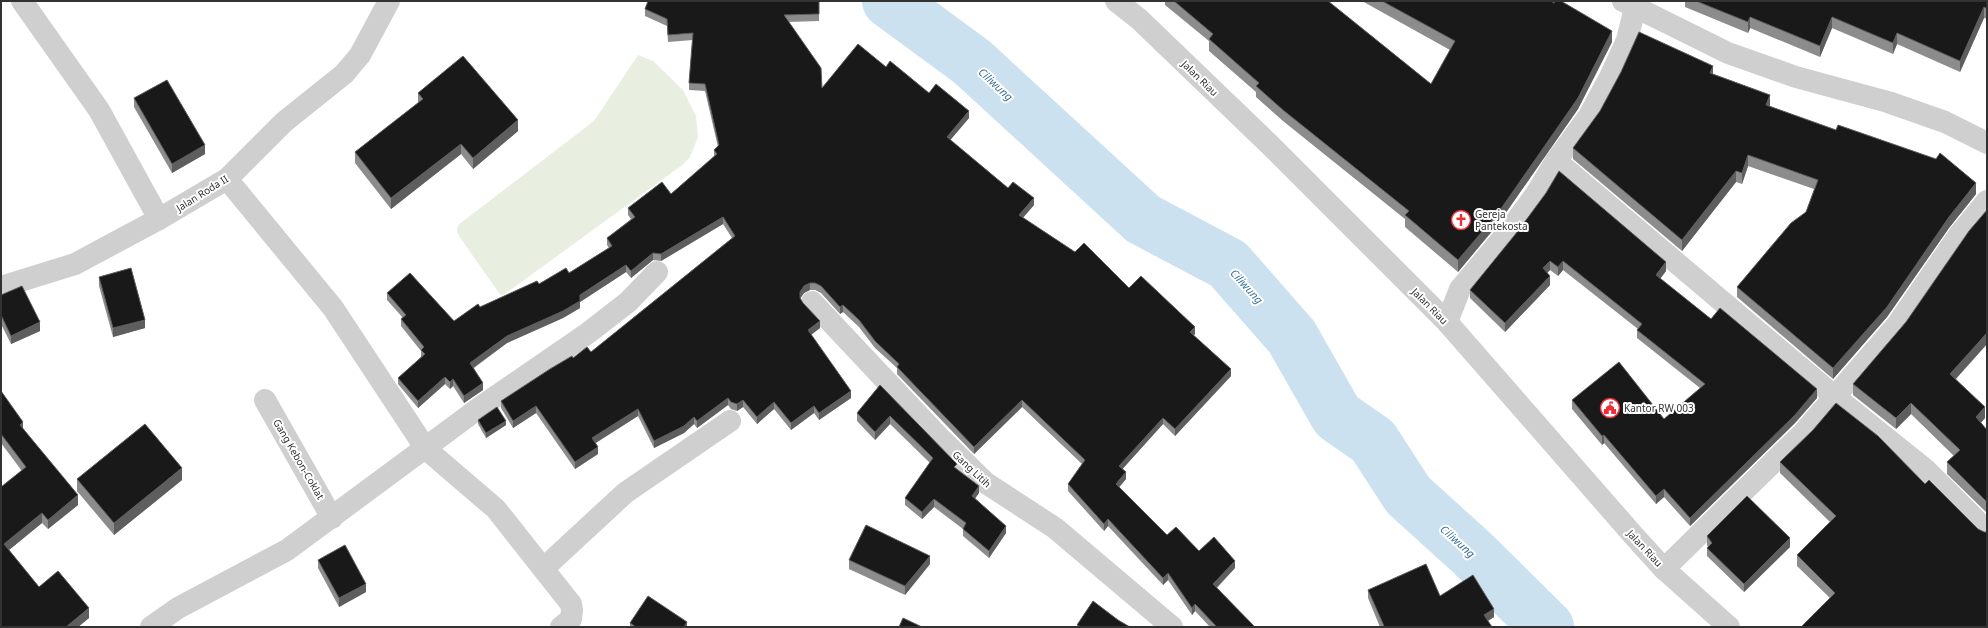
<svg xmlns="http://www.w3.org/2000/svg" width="1988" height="628" font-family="'Noto Sans',sans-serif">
  <rect width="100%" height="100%" fill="#fff"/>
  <path fill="#e8efe0" d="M638,55L653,61L683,90L696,116L698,137L690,157L681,166L509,291L501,296L459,236L457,231L458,225L594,121Z"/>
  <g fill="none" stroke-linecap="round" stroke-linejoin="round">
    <path stroke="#cce1ef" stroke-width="54" d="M889,1L972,62L1143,219L1228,264L1292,337L1337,416L1373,441L1408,495L1472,553L1547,627"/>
    <g stroke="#cfcfcf" stroke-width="22">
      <path d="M22,1L99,110L159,219"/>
      <path d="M1116,1L1139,19L1269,144L1447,322L1634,536L1664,569L1729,627"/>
      <path d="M1623,1L1728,53L1796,77L1888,102L1945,122L1987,143"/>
      <path d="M1556,161L1834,396L1925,469L1987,531"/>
      <path d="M227,179L333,308L426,449L496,509L571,604L572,610L571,619L561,627"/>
      <path d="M1,287L75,264L159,219L227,179L284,122L344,74L360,55L389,1"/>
      <path d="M812,302L938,436L986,483L1055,528L1172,627"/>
      <path d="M1447,322L1460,289L1508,232L1536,194L1556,161L1589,116L1610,77L1627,40L1635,8"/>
      <path d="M265,400L332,518"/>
      <path d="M544,568L625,493L730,421"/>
      <path d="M1664,569L1804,432L1897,325L1959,235L1987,201"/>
      <path d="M151,627L178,608L287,550L479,408L588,333L628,302L657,272"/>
    </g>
  </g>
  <g fill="#8c8c8c">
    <path d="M819,1V21L788,22L822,88L886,67L969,118L950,140L1008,188L1034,205L1023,218L1129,288L1195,334L1193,336L1231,376L1175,436L1163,424L1122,469L1126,479L1119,487L1167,535L1235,568L1217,588L1254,627H1210L1195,611L1192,615L1168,580L1163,585L1108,526L1104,531L1068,491V484L1082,464L1022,407L974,454L897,374V368L875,348L859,327L843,312L840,314L821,293L815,290H810L804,293L800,298L803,303L820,328L811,335L851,398L819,420L814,413L791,430L774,409L757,424L743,407L737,411L731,409L728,405L697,428L694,424L684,433L654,448L638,416L596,443L598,454L575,469L536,413L513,428L501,408V401L573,358L591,352L732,238L723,224L661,261L653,260L631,278L626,272L580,302V308L563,318L507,343L474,368L483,390L464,403L453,386L450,389L445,384L418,408L398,384V378L421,357V351L401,326V319L403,318L387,300V293L454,321L480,307L539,284L569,273L609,248L607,245V238L631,219L628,215V208L671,194L714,156V150L718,147L705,91L689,90V83L693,40L668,42L667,26L645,16V9Z"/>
    <path d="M1165,1H1328L1431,84L1450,50L1362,1H1551L1612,42L1578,109L1498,224L1458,272L1405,227V219L1283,121L1256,97V92L1209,51V41L1165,5Z"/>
    <path d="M1685,1H1987V19L1984,18L1960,72L1897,44L1893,54L1832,28L1820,57L1750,28L1748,33L1685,7Z"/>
    <path d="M1713,74L1770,105V106L1976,194L1949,228L1887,317L1833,379L1737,297V287L1806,212L1814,189L1748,166L1742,184L1736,182L1682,251L1573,159V148Z"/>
    <path d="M418,93L518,131L473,169L461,154L391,209L355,163V152L418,103Z"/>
    <path d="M134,98L205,154L172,173L134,107Z"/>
    <path d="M1518,231L1666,271L1660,279L1711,319L1817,398L1795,423L1690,526L1664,497L1656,504L1604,443L1602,445L1572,409V400L1664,419L1700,388L1637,338V330L1638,329L1563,270L1558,276L1550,270L1547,273L1550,285L1505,332L1470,298V290Z"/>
    <path d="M99,277L145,328L113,337L99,286Z"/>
    <path d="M1,295L40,331L11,344L1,324Z"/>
    <path d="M1906,322L1987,344L1956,379L1985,418L1981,423L1987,430V513L1947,474V462L1954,456L1911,414L1896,429L1853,395V384Z"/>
    <path d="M880,385L979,493L975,498L1006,533L989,558L963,536V529L934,507L922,519L905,505V498L930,463L890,424L875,440L857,421V413Z"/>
    <path d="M1,391L23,428L78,505L48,529L42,523L9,550L39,587L89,618L78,627H1V487L22,471L1,443Z"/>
    <path d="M478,420L506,425L486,438L478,424Z"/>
    <path d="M1780,462L1925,484L1978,529L1984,532L1830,598L1797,566V555L1830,522L1780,473Z"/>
    <path d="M77,479L182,480L114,535L77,491Z"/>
    <path d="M1707,536L1790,547L1744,592L1707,556V548L1708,547L1707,545Z"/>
    <path d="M318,560L366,592L339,607L318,568Z"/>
    <path d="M849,560L930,564L905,595L849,569Z"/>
    <path d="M1368,590L1440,596L1494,617L1488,621L1492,627H1380L1368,598Z"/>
    <path d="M630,623L687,627H630Z"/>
  </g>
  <g fill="#5e5e5e">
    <path d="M1984,7V18L1960,72V61Z"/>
    <path d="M1750,17V28L1748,33V22Z"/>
    <path d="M1832,17V28L1820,57V46Z"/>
    <path d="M1612,31V42L1578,109L1498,224L1458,272V260Z"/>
    <path d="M1897,33V44L1893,54V43Z"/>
    <path d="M1713,66V77L1710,73Z"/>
    <path d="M1770,95V105L1766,116V105Z"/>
    <path d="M969,111V118L947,144V137Z"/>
    <path d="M518,120V131L473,169V158Z"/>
    <path d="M461,144V154L391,209V198Z"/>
    <path d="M205,145V154L172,173V164Z"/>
    <path d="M1748,155V166L1742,184V173Z"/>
    <path d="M1736,171V182L1682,251V240Z"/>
    <path d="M1976,183V194L1949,228L1887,317L1833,379V368L1949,217Z"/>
    <path d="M1034,198V205L1019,222V215Z"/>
    <path d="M723,217V224L661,261V254Z"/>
    <path d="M653,253V260L631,278V271Z"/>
    <path d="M1550,261V270L1543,277V268Z"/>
    <path d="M1563,261V270L1558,276V267Z"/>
    <path d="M1666,262V271L1656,284V275Z"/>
    <path d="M626,265V272L580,302V308L563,318L507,343L470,370V363L507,336L580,295Z"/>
    <path d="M1550,276V285L1505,332V323Z"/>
    <path d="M810,283V290L804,293L800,299V292L804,286Z"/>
    <path d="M843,305V312L840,314V307Z"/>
    <path d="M145,320V328L113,337V328Z"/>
    <path d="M820,321V328L808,337V330Z"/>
    <path d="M40,322V331L11,344V336Z"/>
    <path d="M1195,327V334L1190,339V332Z"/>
    <path d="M1987,333V344L1950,385V374Z"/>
    <path d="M1231,369V376L1175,436V429Z"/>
    <path d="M445,377V384L418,408V401Z"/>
    <path d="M453,379V386L450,389V382Z"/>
    <path d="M483,383V390L464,403V396Z"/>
    <path d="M1817,389V398L1795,423L1690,526V518Z"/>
    <path d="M851,391V398L819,420V413Z"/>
    <path d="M728,398V405L697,428V421Z"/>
    <path d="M743,400V407L737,411V404Z"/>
    <path d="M1022,400V407L974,454V447Z"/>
    <path d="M774,402V409L757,424V417Z"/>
    <path d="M1911,403V414L1896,429V418Z"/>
    <path d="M536,406V413L513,428V421Z"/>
    <path d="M814,406V413L791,430V423Z"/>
    <path d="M1985,407V418L1976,428V417Z"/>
    <path d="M638,409V416L592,445V438Z"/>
    <path d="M890,416V424L875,440V432Z"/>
    <path d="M694,417V424L684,433L654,448V441Z"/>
    <path d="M1163,418V424L1119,473V466Z"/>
    <path d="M506,421V425L486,438V433Z"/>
    <path d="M23,422V432L20,425Z"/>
    <path d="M1604,435V443L1602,445V436Z"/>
    <path d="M598,447V454L575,469V462Z"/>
    <path d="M182,468V480L114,535V523Z"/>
    <path d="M1126,472V479L1116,491V484Z"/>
    <path d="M979,486V493L972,503V496Z"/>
    <path d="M1664,489V497L1656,504V496Z"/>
    <path d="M78,495V505L48,529V520Z"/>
    <path d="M934,499V507L922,519V512Z"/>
    <path d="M42,513V523L4,554V544Z"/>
    <path d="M1108,519V526L1104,531V524Z"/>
    <path d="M1006,526V533L989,558V551Z"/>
    <path d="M1790,538V547L1744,592V584Z"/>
    <path d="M930,556V564L905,595V586Z"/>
    <path d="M1235,561V568L1213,591V584Z"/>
    <path d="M1168,573V580L1163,585V578Z"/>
    <path d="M366,584V592L339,607V598Z"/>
    <path d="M1195,604V611L1192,615V608Z"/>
    <path d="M89,608V618L78,627H66Z"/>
    <path d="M1494,609V617L1484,623V615Z"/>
    <path d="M687,622V627H684Z"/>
  </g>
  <g fill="#191919" stroke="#5e5e5e">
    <path d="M648,1H819V14L784,15L821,68L822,88L858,44L886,67L890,61L929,93L936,84L969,111L947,137L1008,188L1013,182L1034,198L1019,215L1075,252L1084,243L1129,288L1141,276L1195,327L1190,332L1231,369L1175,429L1163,418L1119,466L1126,472L1116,484L1167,535L1176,527L1199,551L1214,537L1235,561L1213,584L1254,626L1253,627H1217L1195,604L1192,608L1168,573L1163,578L1108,519L1104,524L1068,484L1085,460L1022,400L974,447L897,367L899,364L875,341L859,320L843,305L840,307L821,286L815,283H810L804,286L800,292V298L803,303L820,321L808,330L851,391L819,413L814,406L791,423L774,402L757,417L743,400L737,404L731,402L728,398L697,421L694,417L684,426L654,441L638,409L592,438L598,447L575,462L536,406L513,421L501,401L550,369L572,356L573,358L587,347L591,352L735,236L723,217L661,254L653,253L631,271L626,265L580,295V301L563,311L507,336L470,363L483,383L464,396L453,379L450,382L445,377L418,401L398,378L425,354L421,350L424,347L401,319L406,315L387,293L410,273L454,321L478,304L480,307L537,281L539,284L566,268L569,273L612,246L607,238L635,217L628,208L662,182L671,194L717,154L714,150L719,145L705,84L689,83L693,33L668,35L667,19L645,9Z"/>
    <path d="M1174,1H1328L1431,84L1455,41L1382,1H1551L1554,3L1555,1H1561L1612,31L1578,98L1498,213L1458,260L1405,215L1409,211L1283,110L1256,86L1259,83L1209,39L1213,34Z"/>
    <path d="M1696,1H1987V9L1984,7L1960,61L1897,33L1893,43L1832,17L1820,46L1750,17L1748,22Z"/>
    <path d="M1639,32L1713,66L1710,73L1770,95L1766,105L1836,130L1838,125L1936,159L1940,153L1976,183L1949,217L1887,307L1833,368L1737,287L1791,223L1806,212L1818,180L1748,155L1742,173L1736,171L1682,240L1573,148L1600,111L1621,72Z"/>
    <path d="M463,56L518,120L473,158L461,144L391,198L355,152L423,99L418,93Z"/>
    <path d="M167,80L205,145L172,164L134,98Z"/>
    <path d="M1559,171L1666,262L1656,275L1711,319L1720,308L1817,389L1795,415L1690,518L1664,489L1656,496L1604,435L1602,436L1572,400L1619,362L1664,419L1705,384L1637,330L1642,324L1563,261L1558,267L1550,261L1543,268L1550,276L1505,323L1470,290L1518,231L1546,193Z"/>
    <path d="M1987,210V333L1950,374L1985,407L1976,417L1987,430V502L1947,462L1960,450L1911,403L1896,418L1853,384L1906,322L1969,231Z"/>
    <path d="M131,268L145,320L113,328L99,277Z"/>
    <path d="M22,286L40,322L11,336L1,315V295Z"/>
    <path d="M880,385L957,464L954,467L979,486L972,496L1006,526L989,551L963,529L966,523L934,499L922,512L905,498L933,458L890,416L875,432L857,413Z"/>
    <path d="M1,391L23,422L20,425L78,495L48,520L42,513L4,544L39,587L58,571L89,608L66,627H1V487L26,467L1,434Z"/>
    <path d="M1836,403L1878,436L1925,484L1929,480L1978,529L1984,532H1987V627H1801L1835,593L1797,555L1836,516L1780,462L1813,430Z"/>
    <path d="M497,407L506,421L486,433L478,420Z"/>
    <path d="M145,424L182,468L114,523L77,479Z"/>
    <path d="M1747,496L1790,538L1744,584L1707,548L1712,543L1707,536Z"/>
    <path d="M866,525L930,556L905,586L849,560Z"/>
    <path d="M345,545L366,584L339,598L318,560Z"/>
    <path d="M1426,564L1440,596L1473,575L1494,609L1484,615L1492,627H1382L1384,626L1368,590Z"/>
    <path d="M648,596L687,622L684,627H636L630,623Z"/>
    <path d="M1093,601L1118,620L1130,627H1081L1077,625Z"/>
    <path d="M903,618L922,627H899Z"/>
  </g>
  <defs>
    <symbol id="church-ring" viewBox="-11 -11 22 22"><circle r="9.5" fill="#fff" stroke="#ee2f3a" stroke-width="1.5"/><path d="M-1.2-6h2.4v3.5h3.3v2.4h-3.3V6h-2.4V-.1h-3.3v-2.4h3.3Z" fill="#ee2f3a"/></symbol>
    <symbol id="civic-ring" viewBox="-11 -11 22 22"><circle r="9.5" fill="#fff" stroke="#ee2f3a" stroke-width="1.5"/><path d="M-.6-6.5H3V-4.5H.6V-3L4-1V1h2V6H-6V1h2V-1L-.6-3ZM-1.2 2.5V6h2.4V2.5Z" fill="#ee2f3a"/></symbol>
  </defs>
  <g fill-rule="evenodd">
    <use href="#church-ring" x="1450" y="209" width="22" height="22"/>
    <use href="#civic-ring" x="1599" y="397" width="22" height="22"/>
  </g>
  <g text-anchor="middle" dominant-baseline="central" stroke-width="4" stroke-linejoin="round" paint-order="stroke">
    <g font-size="10" fill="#323232" stroke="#fff">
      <text transform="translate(1200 78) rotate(44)">Jalan Riau</text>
      <text transform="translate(202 193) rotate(-32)">Jalan Roda II</text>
      <text transform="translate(1430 306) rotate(45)">Jalan Riau</text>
      <text transform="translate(299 459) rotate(60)">Gang Kebon-Coklat</text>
      <text transform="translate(972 469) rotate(43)">Gang Litih</text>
      <text transform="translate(1645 548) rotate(47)">Jalan Riau</text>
    </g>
    <g font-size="10" fill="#323232" stroke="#fff" text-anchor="start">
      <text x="1475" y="214">Gereja<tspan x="1475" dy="12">Pantekosta</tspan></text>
      <text x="1624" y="408">Kantor RW 003</text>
    </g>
    <g font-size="11" font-style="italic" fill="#3a7399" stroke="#fff">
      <text transform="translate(996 84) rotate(43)">Ciliwung</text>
      <text transform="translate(1247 286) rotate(48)">Ciliwung</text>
      <text transform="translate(1458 541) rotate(42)">Ciliwung</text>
    </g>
  </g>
  <rect width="1988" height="628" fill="none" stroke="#323232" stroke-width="4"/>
</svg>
